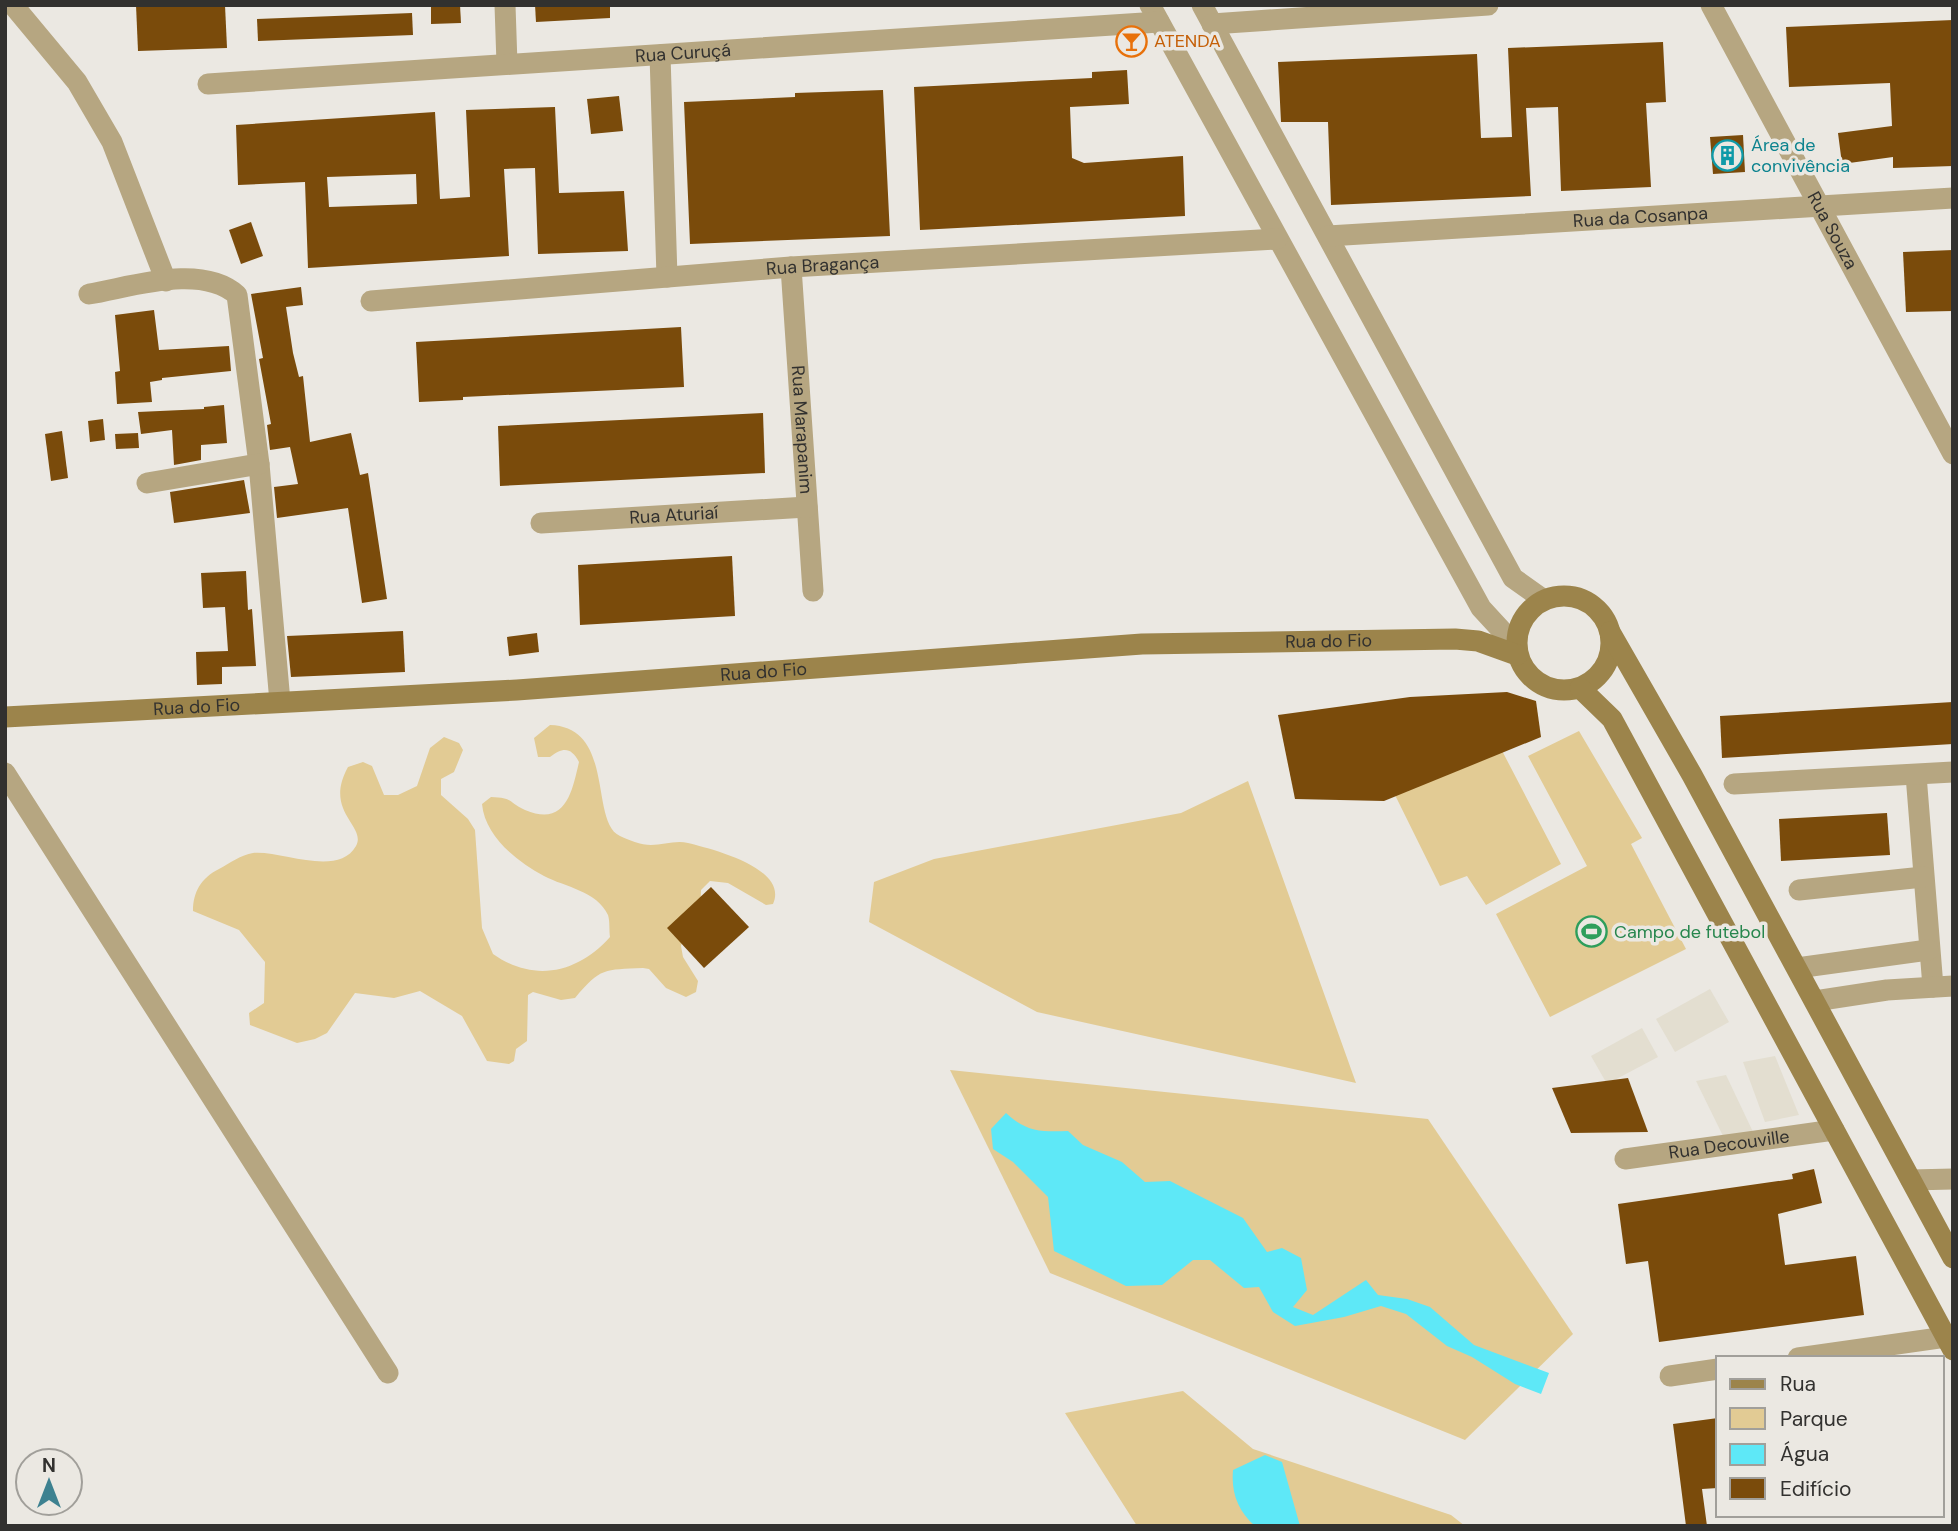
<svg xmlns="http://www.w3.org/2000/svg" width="1958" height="1531" font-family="'DM Sans',sans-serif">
  <rect width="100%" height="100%" fill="#ebe8e2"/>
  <g fill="#e3ded0">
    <path d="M1710,989L1729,1022L1675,1052L1656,1019Z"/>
    <path d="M1642,1028L1658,1057L1607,1084L1591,1056Z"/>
    <path d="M1775,1056L1799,1115L1765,1122L1743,1062Z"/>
    <path d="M1726,1075L1754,1134L1724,1138L1696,1081Z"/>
  </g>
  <g fill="#e2cb94">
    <path d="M550,725C616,727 589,822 620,836C628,840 641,845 651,845C663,845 676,840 688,843C712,849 789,868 773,904L766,905L728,883L710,881L701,890L700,916L684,936L681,946L683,957L698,981L696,992L686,997L666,988L649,969L643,968C604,970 601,967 575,998L561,1000L533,992L528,995L527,1041L516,1049L514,1061L509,1064L487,1061L462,1016L420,991L394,998L355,993L327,1033L315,1039L297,1043L250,1025L249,1013L264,1003L265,962L239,930L193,911C193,892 201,878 219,869C230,863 241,855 253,853C280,850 338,878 356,846C367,826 323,812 348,767L363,762L372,766L384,795H398L417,786L430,748L444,737L459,743L463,750L454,772L441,779V795L468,819L475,830L482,928L493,954C534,983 578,973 610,937C609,930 610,921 608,915C597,891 565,887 544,876C516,861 485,836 482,804L491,797C514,798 508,802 525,810C566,827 572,792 579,762C571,747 563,747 550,757H538L534,738Z"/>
    <path d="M1579,731L1642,838L1631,844L1686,949L1550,1017L1496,914L1587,866L1528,756Z"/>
    <path d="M1498,743L1561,864L1486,905L1467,876L1440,886L1395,795Z"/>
    <path d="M1248,781L1356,1083L1037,1012L869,922L874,882L934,859L1181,813Z"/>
    <path d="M950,1070L1428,1119L1573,1334L1465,1440L1050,1273Z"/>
    <path d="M1183,1391L1253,1449L1451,1515L1465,1526H1137L1065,1413Z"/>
  </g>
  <g fill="#5ee8f7">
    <path d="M1006,1113C1026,1132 1042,1132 1068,1131L1083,1145L1122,1162L1145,1182L1170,1181L1243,1218L1267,1252L1282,1248L1301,1258L1307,1290L1293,1307L1313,1315L1366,1280L1378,1295L1407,1299L1430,1307L1474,1345L1549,1373L1541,1394L1515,1384L1472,1357L1447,1346L1406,1314L1381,1306L1344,1317L1295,1326L1273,1312L1259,1287L1244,1288L1210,1260H1193L1162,1285L1126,1286L1054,1251L1048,1197L1013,1162L993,1149L991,1129Z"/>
    <path d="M1265,1455L1282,1462L1300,1526H1255C1238,1511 1231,1493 1233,1470Z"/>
  </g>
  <g fill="#7a4b0b" fill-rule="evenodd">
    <path d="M136,5H225L227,48L138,51Z"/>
    <path d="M431,5H460L461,23L431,24Z"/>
    <path d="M535,5H610V18L536,22Z"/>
    <path d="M412,13L413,35L258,41L257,19Z"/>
    <path d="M1953,20V166L1893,168V157L1842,164L1838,133L1892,126L1890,83L1789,87L1786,27Z"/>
    <path d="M1663,42L1666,102L1646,103L1651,187L1561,191L1558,107L1526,108L1531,196L1331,205L1328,122H1281L1278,62L1477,54L1481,138L1512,137L1508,48Z"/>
    <path d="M1127,70L1129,104L1070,107L1072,158L1084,163L1183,156L1185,216L920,230L914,87L1092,78V72Z"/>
    <path d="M883,90L890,236L690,244L684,102L795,97V93Z"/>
    <path d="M619,96L623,131L591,134L587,99Z"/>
    <path d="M555,107L559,193L624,191L628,251L538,254L535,168L504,169L509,256L308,268L305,182L238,185L236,125L435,112L440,199L470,197L466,110ZM416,174L417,204L329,207L327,177Z"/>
    <path d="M1743,135L1745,172L1713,174L1710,137Z"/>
    <path d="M251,222L263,256L241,264L229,230Z"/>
    <path d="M1953,250V311L1906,312L1903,252Z"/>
    <path d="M301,287L303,305L286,307L293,353L299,377L303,376L310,442L351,433L360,475L368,473L387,599L362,603L348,508L277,518L274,487L298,484L290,447L270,450L267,425L271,424L259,359L263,358L251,294Z"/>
    <path d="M154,310L159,350L229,346L231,371L162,378V380L150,382L152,402L117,404L115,372L120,371L115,315Z"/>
    <path d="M681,327L684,387L463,397V400L419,402L416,342Z"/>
    <path d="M224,405L227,443L201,445V460L174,465L172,430L141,434L138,412L204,409V407Z"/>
    <path d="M763,413L765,473L500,486L498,426Z"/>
    <path d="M103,419L105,440L90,442L88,421Z"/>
    <path d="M62,431L68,478L51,481L45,434Z"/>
    <path d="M138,433L139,448L116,449L115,434Z"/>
    <path d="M244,480L250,513L174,523L170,492Z"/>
    <path d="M732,556L735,616L580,625L578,565Z"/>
    <path d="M246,571L248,610L252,609L256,666L222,667V684L197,685L196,652L228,651L225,607L203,608L201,573Z"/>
    <path d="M403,631L405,672L291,677L287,636Z"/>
    <path d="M537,633L539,652L509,656L507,637Z"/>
    <path d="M1507,692L1536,701L1541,737L1384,801L1295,799L1278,715L1410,697Z"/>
    <path d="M1953,702V744L1722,758L1720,716Z"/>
    <path d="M1887,813L1890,855L1781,861L1779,819Z"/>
    <path d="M711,887L749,927L704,968L667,928Z"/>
    <path d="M1628,1078L1648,1132L1571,1133L1552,1088Z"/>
    <path d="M1814,1169L1822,1203L1778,1214L1785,1265L1856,1256L1864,1315L1659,1342L1648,1261L1626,1264L1618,1204L1793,1179L1792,1174Z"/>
    <path d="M1718,1418V1488L1702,1489L1707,1526H1686L1673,1424Z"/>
  </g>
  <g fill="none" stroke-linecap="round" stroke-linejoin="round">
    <g stroke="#b6a681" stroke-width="21">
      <path d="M13,5L77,82L112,142L166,281"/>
      <path d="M505,5L507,64"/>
      <path d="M1150,5L1481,608L1516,646"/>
      <path d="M1202,5L1513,578L1544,600"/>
      <path id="s1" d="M1711,5L1953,454"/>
      <path d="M1212,24L1488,5"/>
      <path d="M660,55L667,277"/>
      <path id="s2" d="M208,84L1159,22"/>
      <path id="s3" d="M1328,236L1953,198"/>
      <path id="s4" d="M791,267L813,591"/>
      <path d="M89,294C132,287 201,263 237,295L259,464L280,702"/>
      <path id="s5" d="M371,301L791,267L1277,239"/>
      <path d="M147,483L259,464"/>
      <path id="s6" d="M541,523L807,507"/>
      <path d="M5,773L388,1373"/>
      <path d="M1916,775L1933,987"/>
      <path d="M1734,784L1953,772"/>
      <path d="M1799,890L1923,877"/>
      <path d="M1797,968L1928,950"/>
      <path d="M1815,1001L1887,990L1953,986"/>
      <path id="s7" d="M1625,1159L1834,1130"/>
      <path d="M1911,1180L1953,1179"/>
      <path d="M1798,1358L1946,1337"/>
      <path d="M1670,1376L1718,1369"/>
    </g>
    <g stroke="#9c844b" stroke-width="21">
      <circle cx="1564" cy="643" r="47"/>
      <path d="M1610,632L1692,775L1953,1258"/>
      <path d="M1580,688L1612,719L1953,1350"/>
      <path id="s8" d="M5,717L517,690L1142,644L1455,639L1478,641L1517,655"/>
    </g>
  </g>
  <defs>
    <symbol id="bar-ring" viewBox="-11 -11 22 22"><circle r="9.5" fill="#ebe8e2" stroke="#e8710a" stroke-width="1.5"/><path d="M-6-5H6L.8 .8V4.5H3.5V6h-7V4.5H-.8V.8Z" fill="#e8710a"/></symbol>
    <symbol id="building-ring" viewBox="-11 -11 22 22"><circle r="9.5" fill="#ebe8e2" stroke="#0f9aa8" stroke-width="1.5"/><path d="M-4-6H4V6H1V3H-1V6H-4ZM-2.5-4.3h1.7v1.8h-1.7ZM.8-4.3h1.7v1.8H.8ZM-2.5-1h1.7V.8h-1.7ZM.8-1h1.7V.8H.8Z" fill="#0f9aa8"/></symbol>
    <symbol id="stadium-ring" viewBox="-11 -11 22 22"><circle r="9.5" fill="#ebe8e2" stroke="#2e9e5b" stroke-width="1.5"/><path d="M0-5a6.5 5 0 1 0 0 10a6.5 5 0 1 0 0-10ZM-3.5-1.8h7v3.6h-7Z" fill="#2e9e5b"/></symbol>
  </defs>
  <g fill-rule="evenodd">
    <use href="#bar-ring" x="1114" y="24" width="35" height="35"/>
    <use href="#building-ring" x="1710" y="138" width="35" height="35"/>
    <use href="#stadium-ring" x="1574" y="914" width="35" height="35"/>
  </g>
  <g text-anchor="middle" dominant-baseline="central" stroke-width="7" stroke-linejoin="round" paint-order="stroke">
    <g font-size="18" fill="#c56008" stroke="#ebe8e2" text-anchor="start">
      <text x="1154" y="41">ATENDA</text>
    </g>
    <g font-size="18" fill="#32312f" stroke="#ebe8e2">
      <text stroke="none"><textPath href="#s2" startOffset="476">Rua Curuçá</textPath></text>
      <text stroke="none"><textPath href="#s3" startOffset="313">Rua da Cosanpa</textPath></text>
      <text stroke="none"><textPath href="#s1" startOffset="256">Rua Souza</textPath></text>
      <text stroke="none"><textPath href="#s5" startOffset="453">Rua Bragança</textPath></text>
      <text stroke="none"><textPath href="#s4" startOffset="163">Rua Marapanim</textPath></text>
      <text stroke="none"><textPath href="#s6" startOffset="133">Rua Aturiaí</textPath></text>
      <text stroke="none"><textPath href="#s8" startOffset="1326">Rua do Fio</textPath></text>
      <text stroke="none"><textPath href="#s8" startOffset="760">Rua do Fio</textPath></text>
      <text stroke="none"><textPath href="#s8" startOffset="192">Rua do Fio</textPath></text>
      <text stroke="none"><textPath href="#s7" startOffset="105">Rua Decouville</textPath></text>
    </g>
    <g font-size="18" fill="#0d838f" stroke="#ebe8e2" text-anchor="start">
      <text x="1751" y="145">Área de<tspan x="1751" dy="21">convivência</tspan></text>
    </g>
    <g font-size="18" fill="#27864d" stroke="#ebe8e2" text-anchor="start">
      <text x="1614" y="932">Campo de futebol</text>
    </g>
  </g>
  <rect width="1958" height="1531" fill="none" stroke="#32312f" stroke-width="14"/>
  <rect x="1716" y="1356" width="228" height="161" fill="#ebe8e2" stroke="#a19f9a" stroke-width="2"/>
  <rect x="1730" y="1379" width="35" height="10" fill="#9c844b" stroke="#a19f9a" stroke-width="2"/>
  <text x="1780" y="1391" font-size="21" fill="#32312f">Rua</text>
  <rect x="1730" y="1408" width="35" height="21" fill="#e2cb94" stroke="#a19f9a" stroke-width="2"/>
  <text x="1780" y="1426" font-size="21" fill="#32312f">Parque</text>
  <rect x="1730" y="1444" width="35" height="21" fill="#5ee8f7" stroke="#a19f9a" stroke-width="2"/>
  <text x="1780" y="1461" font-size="21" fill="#32312f">Água</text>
  <rect x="1730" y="1478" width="35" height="21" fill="#7a4b0b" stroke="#a19f9a" stroke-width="2"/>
  <text x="1780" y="1496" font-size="21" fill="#32312f">Edifício</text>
  <g transform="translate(49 1482)"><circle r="33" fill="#ebe8e2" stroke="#a19f9a" stroke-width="2"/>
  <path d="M0-5L12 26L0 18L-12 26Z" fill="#3d8190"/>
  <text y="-10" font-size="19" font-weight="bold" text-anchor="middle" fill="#32312f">N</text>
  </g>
</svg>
